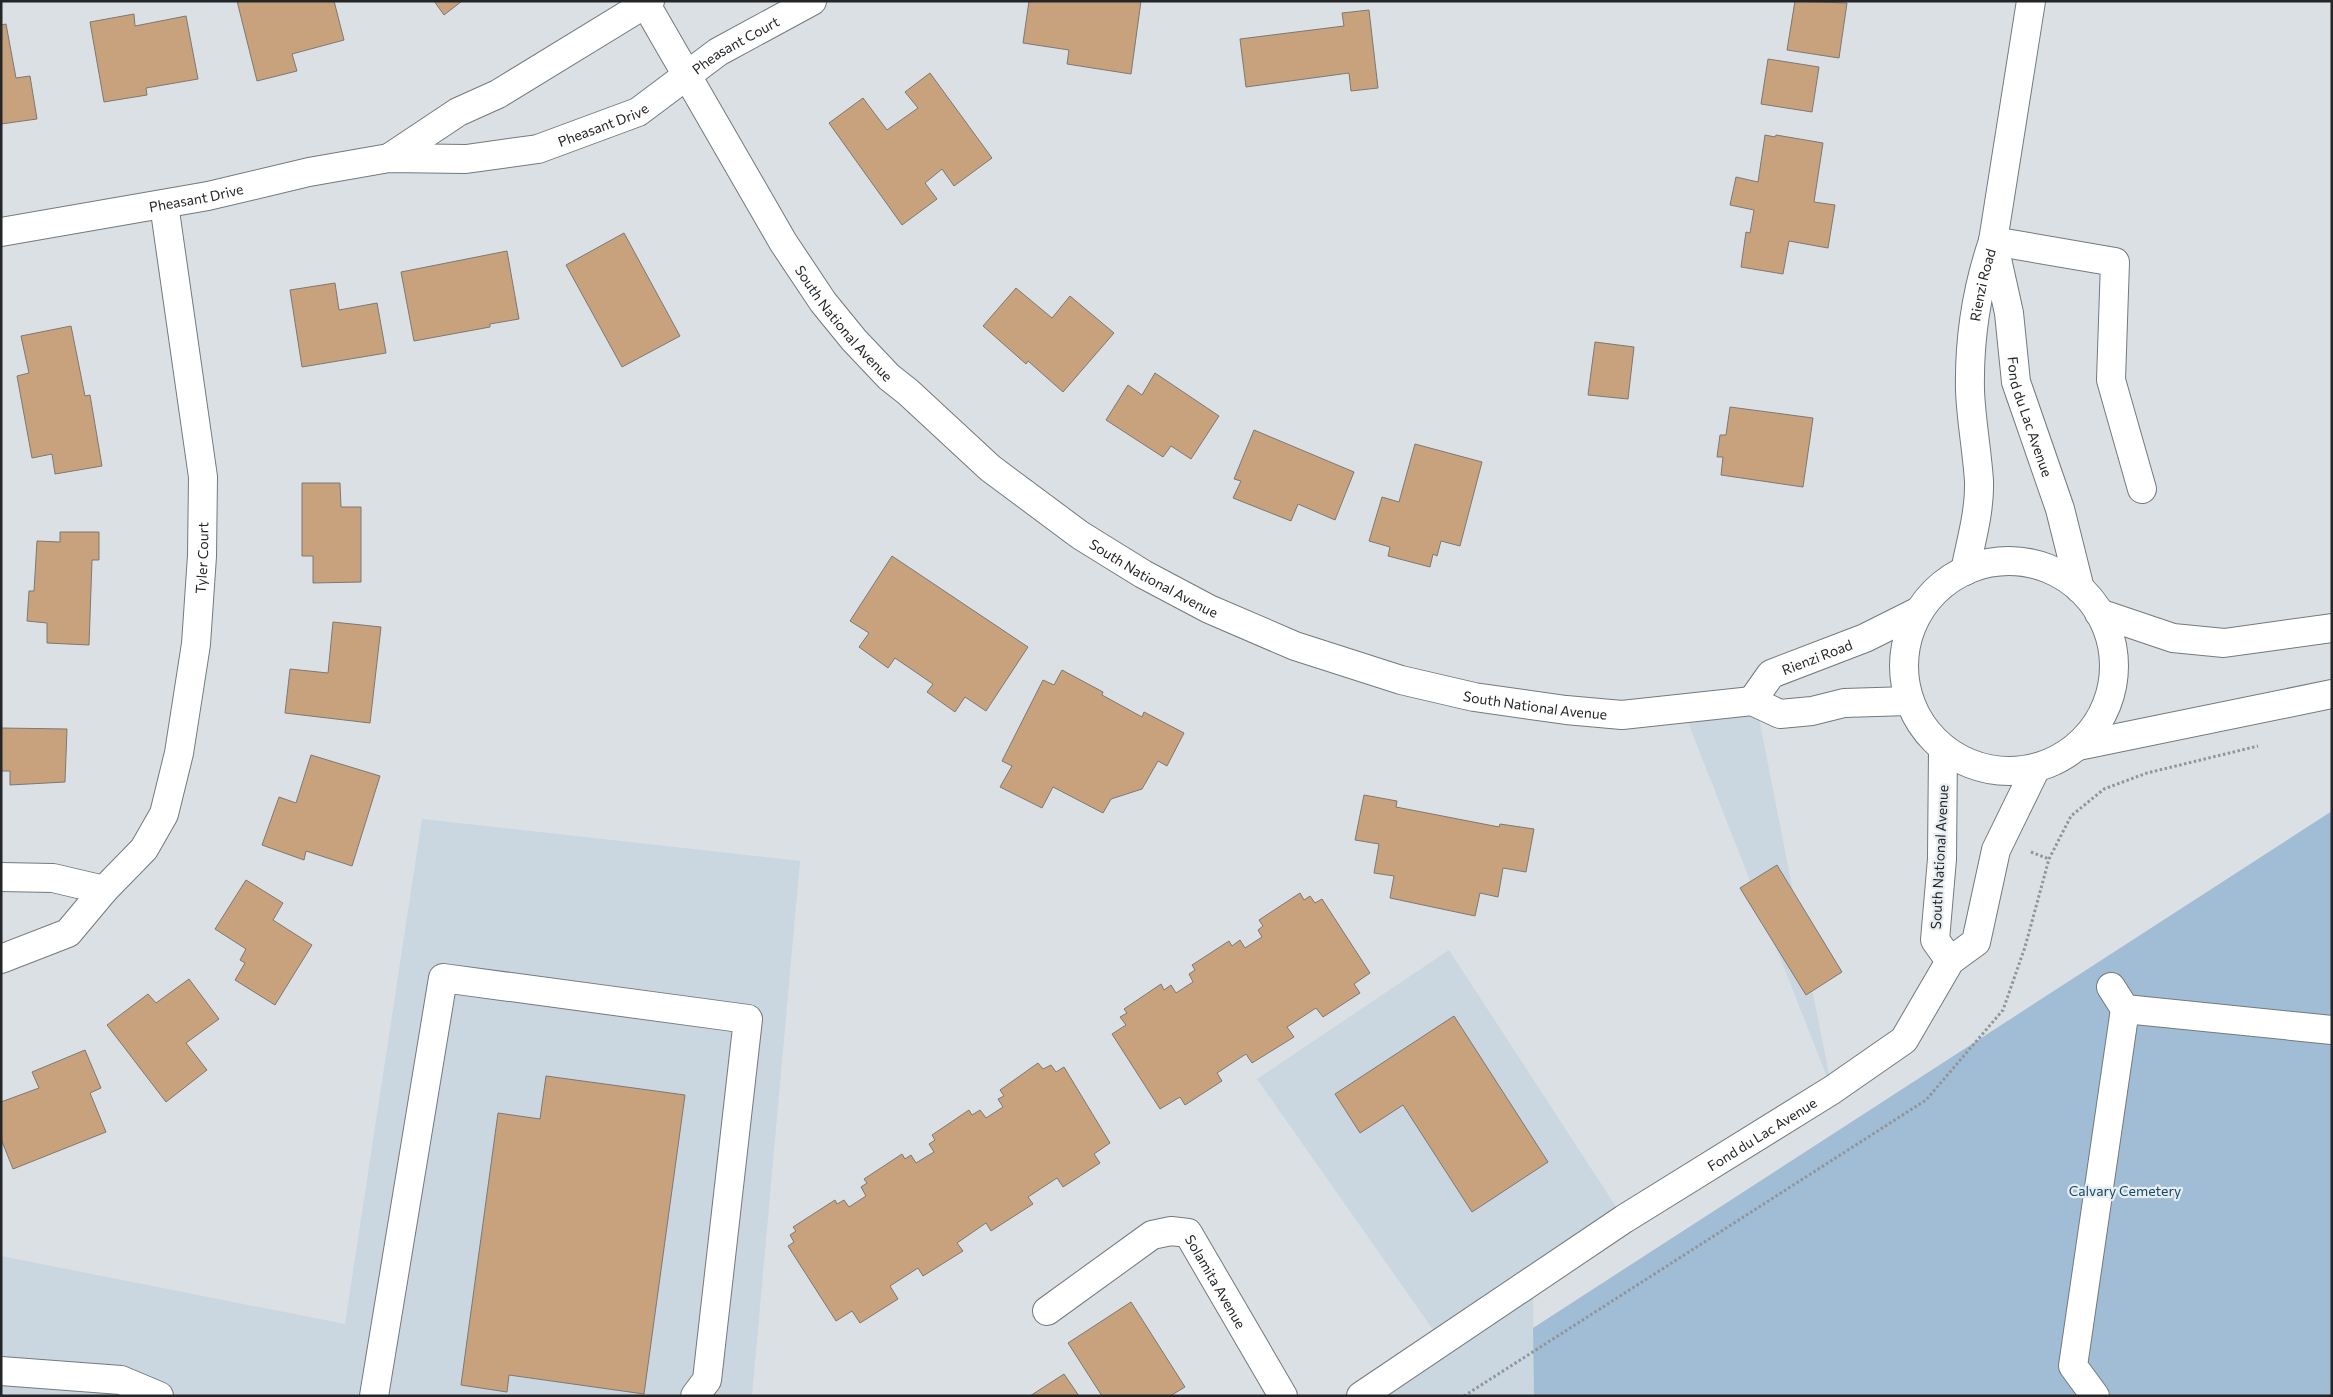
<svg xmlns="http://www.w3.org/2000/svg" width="2333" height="1397" font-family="Commissioner,sans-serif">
  <rect width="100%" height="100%" fill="#dbe0e5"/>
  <g fill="#cad6e0">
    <path d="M1756,703L1832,1090L1682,707Z"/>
    <path d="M422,819L800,861L752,1396H1V1256L345,1324Z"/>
    <path d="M1449,950L1624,1219L1533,1282L1534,1396H1361L1441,1341L1257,1079Z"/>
  </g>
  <path fill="#a1bdd5" d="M2332,811V1396H1534L1533,1328Z"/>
  <g fill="#c7a27c" stroke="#7d7873">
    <path d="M237,1H334L344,40L292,54L297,71L257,81Z"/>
    <path d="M434,1H462L444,15Z"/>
    <path d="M1029,1H1141L1131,74L1067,64L1069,50L1023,43Z"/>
    <path d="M1795,1L1847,3L1839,58L1787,50Z"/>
    <path d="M1369,10L1378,88L1351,91L1349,73L1246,87L1240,39L1344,26L1342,13Z"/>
    <path d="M134,14L135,26L186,16L198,79L146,88L147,95L104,102L90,22Z"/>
    <path d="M6,24L16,78L30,76L37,119L1,124V25Z"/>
    <path d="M1768,59L1819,67L1812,112L1761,104Z"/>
    <path d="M930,73L992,158L954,186L942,169L925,183L937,199L902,225L829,123L863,98L887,130L918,108L905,92Z"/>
    <path d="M1765,135L1775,137L1776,135L1823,143L1814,202L1835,205L1828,248L1789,241L1783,274L1741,267L1746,232L1750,233L1754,210L1730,205L1736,177L1758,182Z"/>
    <path d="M624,233L680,336L622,367L566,265Z"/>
    <path d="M507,251L519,319L490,324V327L414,341L401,272Z"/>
    <path d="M335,283L339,310L377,303L386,353L302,367L290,290Z"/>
    <path d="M1016,288L1052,318L1070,296L1114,333L1063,392L1028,361L1026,364L983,326Z"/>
    <path d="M71,326L85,396L90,395L102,466L55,474L52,454L32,458L17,376L29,373L21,336Z"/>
    <path d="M1595,342L1634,347L1628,399L1588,395Z"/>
    <path d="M1155,373L1219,416L1191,459L1171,446L1163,457L1106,420L1128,385L1142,395Z"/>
    <path d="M1730,407L1813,418L1803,487L1721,475L1723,457H1717L1720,435H1726Z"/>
    <path d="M1254,430L1354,472L1335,520L1298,504L1291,521L1233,498L1241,481L1234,479Z"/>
    <path d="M1415,444L1482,462L1460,546L1441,541L1437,556L1433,554L1430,567L1388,556L1390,547L1369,541L1382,497L1399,502Z"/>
    <path d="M302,483H340L341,507H361V582L313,583V556H302Z"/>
    <path d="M60,532H99V560H92L89,645L47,643V623L27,621L29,591H34L37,541L60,542Z"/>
    <path d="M892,556L1028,647L986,711L965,697L955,712L927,692L933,684L895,658L888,668L859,647L869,633L850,621Z"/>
    <path d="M333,622L381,627L370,723L285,713L290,669L328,673Z"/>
    <path d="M1062,670L1103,692L1102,695L1142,717L1144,712L1184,733L1167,766L1158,761L1142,789L1111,799L1103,813L1053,787L1042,808L1000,787L1012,766L1002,761L1043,680L1054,685Z"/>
    <path d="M1,728L67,729L65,782L10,785V771H1Z"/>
    <path d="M311,755L380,776L352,866L306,851L304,860L262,845L279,797L296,803Z"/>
    <path d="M1364,795L1397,801L1396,807L1499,827L1500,824L1534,829L1526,872L1503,868L1498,897L1480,893L1475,916L1390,898L1394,876L1374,873L1379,844L1355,840Z"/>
    <path d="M1777,865L1842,972L1806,995L1740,888Z"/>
    <path d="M246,880L283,903L273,920L312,945L275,1005L235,980L245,963L240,960L246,949L215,929Z"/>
    <path d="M1300,893L1304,900L1310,896L1315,903L1322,899L1370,973L1354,984L1360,993L1323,1017L1316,1008L1287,1027L1294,1037L1252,1063L1246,1054L1217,1073L1222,1081L1185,1105L1180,1097L1160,1109L1112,1034L1126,1025L1120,1017L1127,1013L1124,1009L1161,984L1164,990L1171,985L1176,993L1193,982L1189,974L1195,970L1192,965L1229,941L1232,946L1240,940L1245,948L1262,937L1258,930L1263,926L1259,920Z"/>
    <path d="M189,979L219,1019L186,1043L207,1070L166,1102L107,1025L148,994L156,1003Z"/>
    <path d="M1454,1016L1548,1162L1472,1212L1403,1105L1360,1133L1335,1094Z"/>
    <path d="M85,1050L101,1088L90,1093L106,1132L13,1169L1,1139V1102L39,1088L32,1072Z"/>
    <path d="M1038,1063L1043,1069L1051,1065L1056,1072L1064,1067L1110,1143L1094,1154L1100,1163L1063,1187L1057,1178L1028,1197L1033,1204L991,1231L986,1223L957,1243L963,1251L923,1276L918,1268L890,1286L898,1299L860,1323L852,1311L836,1321L788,1246L794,1242L790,1235L796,1231L793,1227L835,1200L837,1204L844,1200L849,1207L866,1196L861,1187L867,1183L864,1179L902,1154L905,1159L911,1155L916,1163L934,1152L929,1144L935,1140L932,1135L969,1110L972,1115L980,1110L986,1118L1003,1107L998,1099L1004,1096L1000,1090Z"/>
    <path d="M546,1076L685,1095L644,1394L509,1375L507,1392L461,1385L498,1113L540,1119Z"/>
    <path d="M1131,1302L1185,1387L1170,1396H1102L1068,1343Z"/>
    <path d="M1064,1374L1079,1396H1030Z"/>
  </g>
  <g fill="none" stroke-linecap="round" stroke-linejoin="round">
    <defs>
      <g id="minor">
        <path id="s1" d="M644,1L783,242L823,302L854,340L889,377L908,392L990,468L1080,535L1143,574L1209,609L1295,646L1401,680L1474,697L1566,710L1622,715L1752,701L1780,714L1812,711L1844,703L1909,701"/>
        <path d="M389,158L458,112L498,94L650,1"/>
        <path id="s2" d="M1,232L208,196L309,172L389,158L466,159L538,149L638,112L718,52L812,1"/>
        <path d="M1993,241L2115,262L2111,380L2142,489"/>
        <path id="s3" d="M1752,701L1771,674L1865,638L1919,611"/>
        <path d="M1,877L53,878L104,890"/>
        <path id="s4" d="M1,959L68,933L104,890L144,849L164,814L179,753L196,644L202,556L203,477L164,204"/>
        <path d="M2111,987L2125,1009L2332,1030"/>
        <path id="s5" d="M1047,1311L1152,1235L1171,1231L1188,1233L1283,1396"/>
        <path d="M1,1371L121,1380L159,1396"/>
        <path d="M374,1396L443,978L748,1019L707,1380L695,1396"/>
        <path d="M2095,1396L2073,1366L2125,1009"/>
      </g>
      <g id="major">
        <path id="s6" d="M1993,241L2009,313L2016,382L2060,509L2080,589"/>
        <circle cx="2009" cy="666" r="105"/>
        <path id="s7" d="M1965,571C1971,541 1980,511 1979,481C1977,450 1971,420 1970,390C1969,340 1977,288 1993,241L2031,1"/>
        <path d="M2099,613L2173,638L2224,643L2332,628"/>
        <path d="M2078,746L2332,694"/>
        <path d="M1943,749L1942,859L1935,940L1950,961"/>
        <path id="s8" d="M1361,1396L1624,1219L1832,1090L1904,1040L1950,961L1976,942L1996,850L2036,768"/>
      </g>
    </defs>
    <use href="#minor" stroke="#74797d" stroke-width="30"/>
    <use href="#major" stroke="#74797d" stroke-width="30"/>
    <g stroke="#919599" stroke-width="3" stroke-dasharray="2.5 2.5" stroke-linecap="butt">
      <path d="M2031,852L2049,859"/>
      <path d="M1464,1396L1926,1100L2003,1010L2025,947L2049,859L2071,816L2104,789L2147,773L2258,746"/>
    </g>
    <use href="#minor" stroke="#fff" stroke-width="28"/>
    <use href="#major" stroke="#fff" stroke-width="28"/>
  </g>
  <g text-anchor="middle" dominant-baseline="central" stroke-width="4.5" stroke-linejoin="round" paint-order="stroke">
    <g font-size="14" fill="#232527" stroke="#e8edf2">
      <text stroke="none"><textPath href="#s2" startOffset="770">Pheasant Court</textPath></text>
      <text stroke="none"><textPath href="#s2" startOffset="614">Pheasant Drive</textPath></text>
      <text stroke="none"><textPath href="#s2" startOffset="198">Pheasant Drive</textPath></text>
      <text stroke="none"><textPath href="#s7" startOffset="289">Rienzi Road</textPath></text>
      <text stroke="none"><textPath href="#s1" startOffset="380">South National Avenue</textPath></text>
      <text stroke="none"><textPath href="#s6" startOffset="180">Fond du Lac Avenue</textPath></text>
      <text stroke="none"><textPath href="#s4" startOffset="485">Tyler Court</textPath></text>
      <text stroke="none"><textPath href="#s1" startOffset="784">South National Avenue</textPath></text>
      <text stroke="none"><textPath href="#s3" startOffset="82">Rienzi Road</textPath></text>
      <text stroke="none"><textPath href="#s1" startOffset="1189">South National Avenue</textPath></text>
      <text transform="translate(1939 857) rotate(-87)">South National Avenue</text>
      <text stroke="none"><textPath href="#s8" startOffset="479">Fond du Lac Avenue</textPath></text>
      <text stroke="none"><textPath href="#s5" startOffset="222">Solamita Avenue</textPath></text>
    </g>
    <g font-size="14" fill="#164769" stroke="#e8edf2">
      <text x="2125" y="1190">Calvary Cemetery</text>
    </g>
  </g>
  <rect width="2333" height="1397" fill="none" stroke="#232527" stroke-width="5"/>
</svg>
